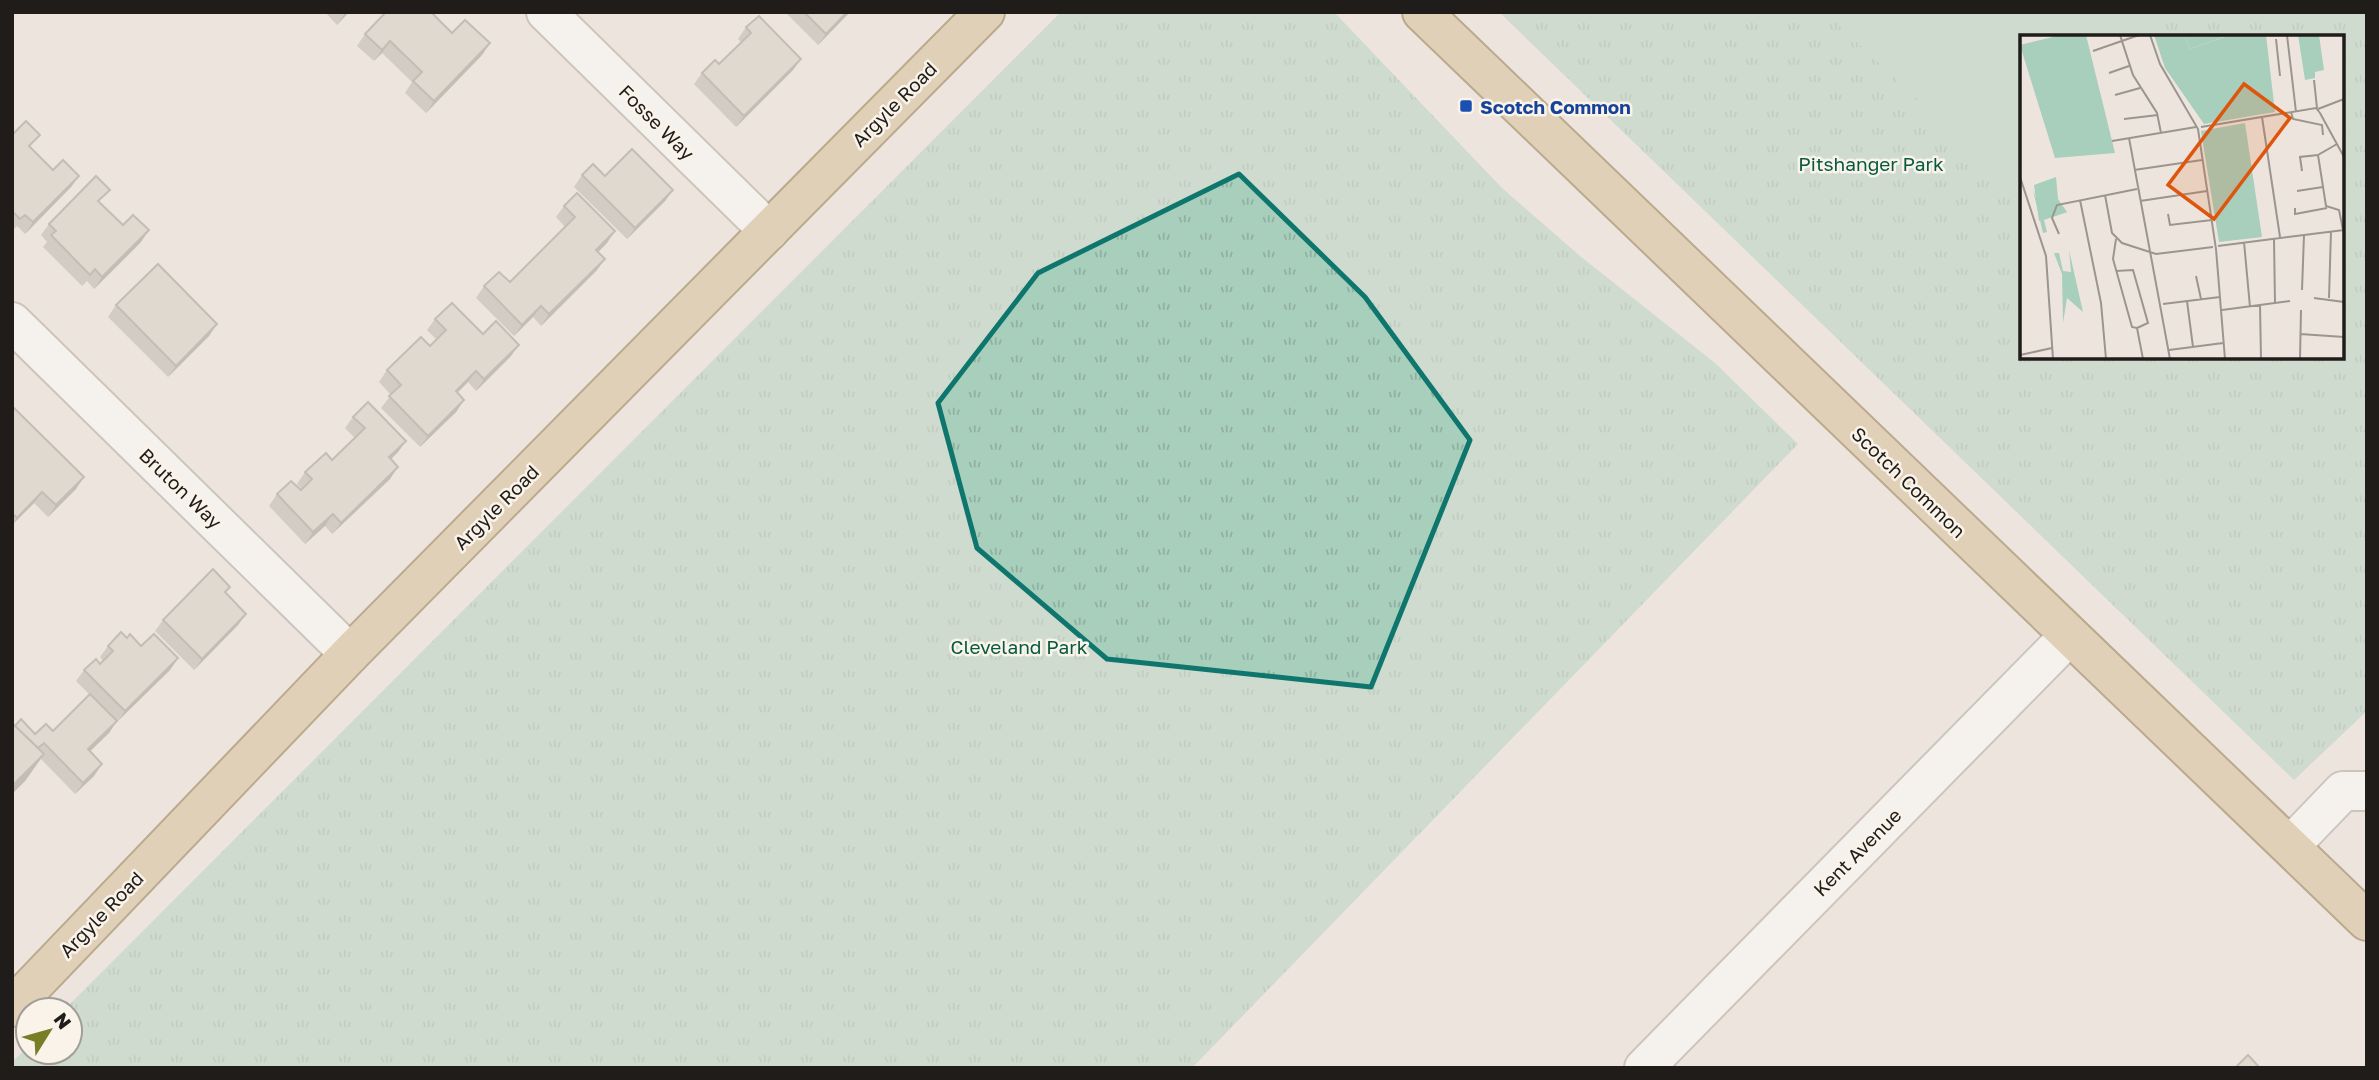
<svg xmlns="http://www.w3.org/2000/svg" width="2379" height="1080" font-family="'Golos Text',sans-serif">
  <defs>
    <pattern id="grass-tufts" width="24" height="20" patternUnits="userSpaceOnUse" patternTransform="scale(1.75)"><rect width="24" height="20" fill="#a8cebc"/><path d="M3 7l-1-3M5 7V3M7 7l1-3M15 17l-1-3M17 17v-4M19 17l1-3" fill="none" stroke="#90b0a1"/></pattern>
  </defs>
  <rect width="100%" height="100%" fill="#ede5dd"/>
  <g fill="url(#grass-tufts)" fill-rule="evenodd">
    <path d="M1061,12H1334L1502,188L1580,256L1715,363L1798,444L1192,1068H12V1062L28,1047V1052H70V1010H64Z"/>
    <path d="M1499,12H2367V711L2294,780ZM2022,37H2342V357H2022Z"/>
  </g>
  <path fill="#a8cebc" d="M1825,12H2159L2136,37H2022V157L2001,179Z"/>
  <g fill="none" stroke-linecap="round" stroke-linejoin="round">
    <defs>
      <g id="minor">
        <path d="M546,12L769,231"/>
        <path d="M12,322L350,654"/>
        <path d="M2290,846L2343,791H2367"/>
        <path d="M1644,1068L2069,636"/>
      </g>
      <g id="major">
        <path d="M1422,12L2367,921"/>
        <path d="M12,1007L350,654L985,12"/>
      </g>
    </defs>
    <use href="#minor" stroke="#a59e96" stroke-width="42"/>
    <use href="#major" stroke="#7d612e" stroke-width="42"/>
    <use href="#minor" stroke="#fff" stroke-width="38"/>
    <use href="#major" stroke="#cfb689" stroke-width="38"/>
  </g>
  <g fill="#b3ada6">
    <path d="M325,12H349L337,25Z"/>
    <path d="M386,12H434L432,14L452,33L490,43L482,55L426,113L405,93L412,82L382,53L374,61L357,46L365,34Z"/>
    <path d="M785,12H850L818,45Z"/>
    <path d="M746,27L801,59L793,70L736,127L694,84L702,73L719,64L741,42L738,39Z"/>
    <path d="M12,135L31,148L53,170L79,176L71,187L25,234L17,226L12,231Z"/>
    <path d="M582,175L605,176L673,190L665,201L627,239L574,187Z"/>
    <path d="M100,203L141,242L94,289L87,281L82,286L43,247L47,242L41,235L49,224Z"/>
    <path d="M564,206L607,243L598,252L597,270L541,326L533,317L514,336L476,298L484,286L510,282L565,227L556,217Z"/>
    <path d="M116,305L209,336L168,377L108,317Z"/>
    <path d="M435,319L483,334L511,356L476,391L468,382L457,393L464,400L456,412L420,447L381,408L391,395L379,382L387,370L430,346L437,340L427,330Z"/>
    <path d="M12,406L76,489L48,517L34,503L12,525Z"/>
    <path d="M353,417L406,441L398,452L391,459L390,479L332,534L325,526L305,544L269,506L277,494L301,490L302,489L297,484L305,472L332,460L355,438L345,428Z"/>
    <path d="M226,593L246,614L238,625L194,670L155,631L163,620Z"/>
    <path d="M127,638L141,646L178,658L170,670L116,722L109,733L90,751L102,764L94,776L75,794L41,759L25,781L12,794V723L15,726L35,734L53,731L90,695L76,681L84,670L100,664L103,661L100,657L108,646Z"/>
  </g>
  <g fill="#928d87">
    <path d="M346,12H349L337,25L345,13Z"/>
    <path d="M847,12H850L818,45L826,34Z"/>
    <path d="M390,41L382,53L374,61L382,50Z"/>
    <path d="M490,43L482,55L426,113L434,101Z"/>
    <path d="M801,59L793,70L736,127L744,116Z"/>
    <path d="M79,176L71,187L25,234L33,222Z"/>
    <path d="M673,190L665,201L627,239L635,228Z"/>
    <path d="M149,230L141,242L94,289L102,277Z"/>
    <path d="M615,231L607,243L588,262L596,250Z"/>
    <path d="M605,259L597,270L541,326L549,314Z"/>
    <path d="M541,306L533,317L514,336L522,325Z"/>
    <path d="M217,324L209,336L168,377L176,366Z"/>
    <path d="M519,345L511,356L476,391L484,379Z"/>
    <path d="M476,371L468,382L448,402L456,391Z"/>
    <path d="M464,400L456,412L420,447L428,436Z"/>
    <path d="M406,441L398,452L381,469L389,457Z"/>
    <path d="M398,467L390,479L332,534L341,523Z"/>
    <path d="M84,477L76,489L48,517L56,505Z"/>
    <path d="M42,492L34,503L12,525L17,518Z"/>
    <path d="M333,514L325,526L305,544L313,532Z"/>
    <path d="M246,614L238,625L194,670L202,659Z"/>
    <path d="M178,658L170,670L117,722L125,711Z"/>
    <path d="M117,721L109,733L80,761L88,749Z"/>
    <path d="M44,754L25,781L12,794V786Z"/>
    <path d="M102,764L94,776L75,794L83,783Z"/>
  </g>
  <g fill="#d0c9c1" stroke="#928d87" stroke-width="2">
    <path d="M386,12H431L452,33L465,20L490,43L434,101L413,81L422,72L390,41L382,50L365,34Z"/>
    <path d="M804,12H847L826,34Z"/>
    <path d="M759,16L801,59L744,116L702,73L715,60L719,64L751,33L746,27Z"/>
    <path d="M26,121L40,135L29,146L53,170L63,160L79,176L33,222L25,215L20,219L12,211V135Z"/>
    <path d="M632,149L673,190L635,228L582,175L593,164L605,176Z"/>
    <path d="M96,176L110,190L98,201L123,225L133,215L149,230L102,277L95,269L90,275L51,235L56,231L49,224Z"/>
    <path d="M577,193L615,231L596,250L605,259L549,314L541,306L522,325L484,286L499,272L510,282L575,217L564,206Z"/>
    <path d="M158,264L217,324L176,366L116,305Z"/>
    <path d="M452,303L483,334L496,321L519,345L484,379L476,371L456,391L464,400L428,436L389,396L401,385L387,370L421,337L430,346L446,330L435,319Z"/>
    <path d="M368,402L406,441L389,457L398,467L341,523L333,514L313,532L277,494L291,481L301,490L312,479L305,472L326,453L332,460L365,428L353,417Z"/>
    <path d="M12,406L84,477L56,505L42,492L17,518L12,513Z"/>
    <path d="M213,569L230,587L225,592L246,614L202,659L163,620Z"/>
    <path d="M121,632L127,638L130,634L141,646L154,634L178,658L125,711L84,670L96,659L100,664L113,651L108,646Z"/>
    <path d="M90,694L117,721L88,749L102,764L83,783L44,743L38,748L15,726L21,719L35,734L46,724L53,731Z"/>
    <path d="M12,723L44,754L12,786Z"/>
    <path d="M2248,1055L2260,1068H2235Z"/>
  </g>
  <path d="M0 0H2379V1080H0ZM1239,174L1365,297L1470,440L1371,687L1107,659L977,548L938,403L1038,273Z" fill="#ede5dd" fill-opacity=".55" fill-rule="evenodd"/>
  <path fill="none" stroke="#0f766e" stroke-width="5" stroke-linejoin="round" d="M1239,174L1365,297L1470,440L1371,687L1107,659L977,548L938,403L1038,273Z"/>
  <rect fill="#1a4fb4" stroke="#faf3ea" stroke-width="2.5" x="1459" y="99" width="14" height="14" rx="3.5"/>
  <g text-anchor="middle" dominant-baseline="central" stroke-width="5" stroke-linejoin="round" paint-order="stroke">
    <g font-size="19" fill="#1f1c19" stroke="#faf3ea">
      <text transform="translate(894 104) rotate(-45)">Argyle Road</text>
      <text transform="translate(657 122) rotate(45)">Fosse Way</text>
      <text transform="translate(1909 482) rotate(44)">Scotch Common</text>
      <text transform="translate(181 488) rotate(44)">Bruton Way</text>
      <text transform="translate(496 507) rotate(-45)">Argyle Road</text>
      <text transform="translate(1857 852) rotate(-45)">Kent Avenue</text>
      <text transform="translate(101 914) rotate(-46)">Argyle Road</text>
    </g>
    <g font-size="19" font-weight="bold" fill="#164399" stroke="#faf3ea" text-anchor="start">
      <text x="1480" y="106">Scotch Common</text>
    </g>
    <g font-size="19" fill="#055a40" stroke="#faf3ea">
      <text x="1871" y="163">Pitshanger Park</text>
      <text x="1019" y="646">Cleveland Park</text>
    </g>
  </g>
  <g transform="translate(2020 35)">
    <rect width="324" height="324" fill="#ede5dd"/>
    <path d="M134,0H165L170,14L210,0H246L255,77L184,89L145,33ZM278,0H299L304,35L295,37V43L285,45ZM225,88L242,202L199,207L181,96ZM36,142L38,164L47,177L19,186L14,150Z" fill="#a8cebc"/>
    <path d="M13,155L23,180L29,171L47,177L24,185L27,197L23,198ZM49,215L63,277L47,263L43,288L42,239L34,218H39L43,236L51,237Z" fill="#a8cebc"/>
    <path d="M165,0H209L170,14Z" fill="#a8cebc"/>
    <path d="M41,0H66L95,118L35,123L0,10ZM216,15L220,34L189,40L185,21ZM214,37L220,71L200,74L194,40Z" fill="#a8cebc"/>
    <path fill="none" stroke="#9b958f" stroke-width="2" d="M100,0L113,40L137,78L141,98M130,0L140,29L178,94L196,214L205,324M267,0L276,77M256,4L260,41M73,16L119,0M89,38L109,31M294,45L297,73M95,60L120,53M298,74L324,64M271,77L273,84L302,90L303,100M300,78L324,122M242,82L260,202M104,84L138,80M181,92L296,73L300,78M109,103L150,324M92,106L176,92M317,109L298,120L306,171L319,175L323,195M114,135L182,125M282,136L280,122L298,120M0,142L26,221L33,324M277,156L303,152M85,160L92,198L102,208L136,219L193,212M60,165L81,268L86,324M120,166L187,156M275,173V179L307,173M148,179L150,190L192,185M39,199L32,183L37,170L117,154M96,204L93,224L112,292L117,293M254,204L255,268M224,207L230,272M198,211L324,195M96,236L113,235L128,288L117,293M176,241L181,264M282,255L284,200M294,263L324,267M309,263L311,196M167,266L173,312M143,269L200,262M240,270L241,324M202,275L270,266M117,293L123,324M280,299L324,302M149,315L203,308M0,320L32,313M280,324L281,275"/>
    <path fill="#de560d" fill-opacity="0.15" stroke="#de560d" stroke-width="3.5" d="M224,49L270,83L194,184L148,150Z"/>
    <rect width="324" height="324" fill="none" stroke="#1f1c19" stroke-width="3.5"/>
  </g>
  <rect width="2379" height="1080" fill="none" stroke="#1f1c19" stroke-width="28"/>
  <g transform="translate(49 1031) rotate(53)"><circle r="33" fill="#faf3ea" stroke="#a29d96" stroke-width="2"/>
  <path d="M0-5L12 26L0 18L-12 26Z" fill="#787d27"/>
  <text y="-10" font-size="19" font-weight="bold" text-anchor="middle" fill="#1f1c19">N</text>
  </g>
</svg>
